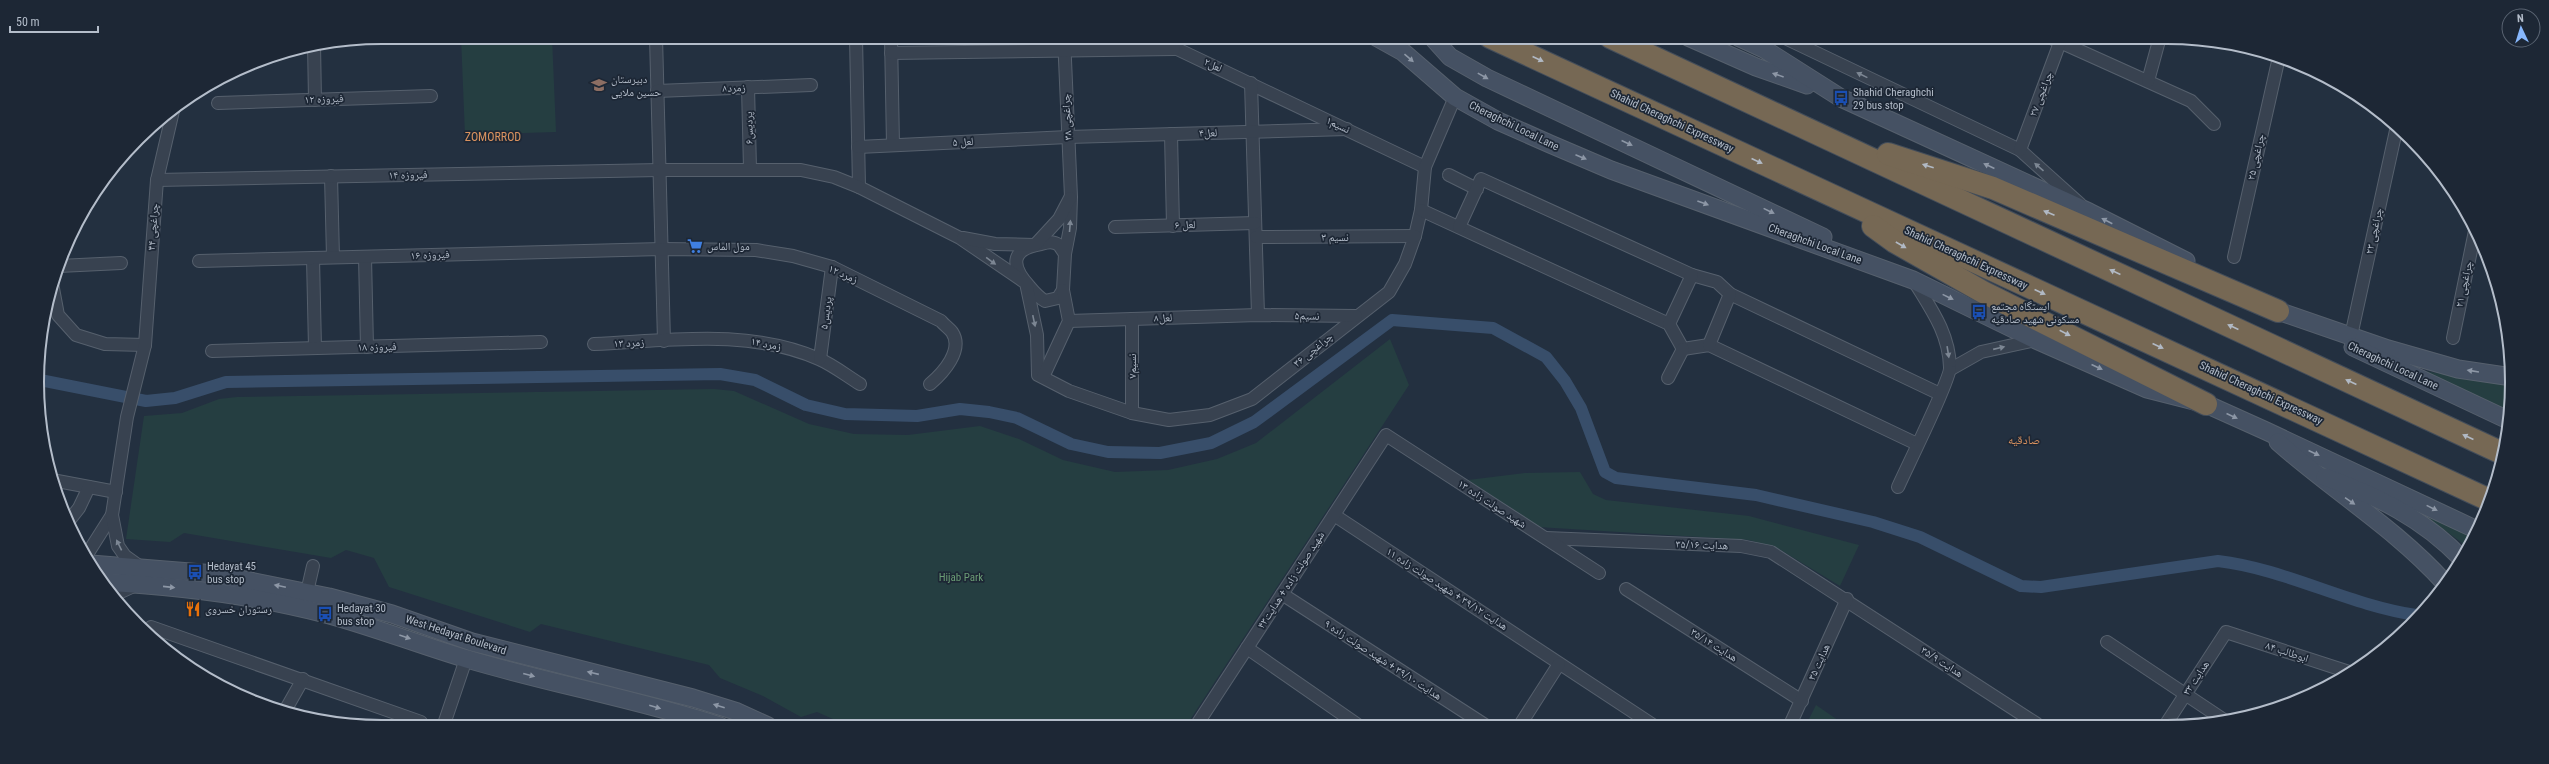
<svg xmlns="http://www.w3.org/2000/svg" width="2549" height="764" font-family="'Roboto Condensed','Noto Naskh Arabic',sans-serif">
  <rect width="100%" height="100%" fill="#233040"/>
  <g fill="#253e41">
    <path d="M461,37H552L556,132L465,135Z"/>
    <path d="M1390,339L1409,385L1186,726H849L817,712L801,717L763,696L720,678L709,665L541,624L530,632L389,587L374,558L346,550L331,558L184,533L170,542L126,539L144,416L182,413L219,399L237,397L714,389L734,391L809,424L854,434L908,435L980,426L1019,439L1063,460L1115,472L1168,470L1217,459L1256,443Z"/>
    <path d="M2417,370L2512,384L2509,411Z"/>
    <path d="M1580,472L1593,494L1606,500L1749,516L1859,545L1840,586L1779,549L1749,540L1538,527L1468,480L1525,473Z"/>
    <path d="M2411,506L2473,535L2468,550L2461,542Z"/>
    <path d="M1816,705L1845,725H1806Z"/>
  </g>
  <g fill="none" stroke-linecap="round" stroke-linejoin="round">
    <path stroke="#384e6a" stroke-width="12" d="M40,380L146,401L175,398L226,382L720,374L755,380L806,405L845,414L917,416L960,409L989,412L1017,418L1071,444L1108,452L1160,453L1211,443L1254,422L1392,320L1493,328L1546,357L1565,381L1581,408L1605,472L1616,478L1756,495L1873,522L1920,537L2021,586L2041,587L2218,561C2286,569 2348,605 2416,615"/>
    <defs>
      <g id="street">
        <path d="M656,37L664,341"/>
        <path d="M856,37L859,187"/>
        <path d="M891,37L893,145"/>
        <path d="M1064,37L1071,197L1070,228L1065,254L1063,290L1058,298L1045,301C1038,297 1034,292 1029,286C1010,265 1011,249 1041,244C1048,242 1053,241 1059,245L1065,254"/>
        <path d="M1152,37L1425,167"/>
        <path d="M1783,37L2020,150L2080,204"/>
        <path d="M2049,37L2191,101L2214,124"/>
        <path d="M314,44L315,100"/>
        <path d="M891,53L1174,49"/>
        <path d="M2148,81L2160,37"/>
        <path d="M1251,83L1258,315"/>
        <path d="M748,87L750,169"/>
        <path d="M657,91L811,85"/>
        <path d="M218,103L431,96"/>
        <path d="M1171,134L1173,226"/>
        <path d="M858,147L1068,137L1347,129"/>
        <path d="M2020,150L2062,37"/>
        <path d="M108,172H109"/>
        <path d="M1449,175L1477,189"/>
        <path d="M331,176L333,257"/>
        <path d="M157,180L659,170H801L834,177L859,187L960,238L1026,283L1037,335L1038,375L1069,391L1132,413L1169,420L1210,415L1252,399L1389,292L1405,264L1415,236L1421,210L1425,167L1455,97"/>
        <path d="M1421,210L1669,324L1683,349L1709,345L1917,444"/>
        <path d="M1115,227L1255,223"/>
        <path d="M1459,227L1481,179L1692,275L1717,282L1730,294L1940,394"/>
        <path d="M1256,237L1415,236"/>
        <path d="M963,238L995,244L1035,245L1059,219L1070,198"/>
        <path d="M365,257L367,347"/>
        <path d="M2234,257L2279,57"/>
        <path d="M313,258L315,348"/>
        <path d="M199,261L661,249L756,250L793,256L832,267L941,321C944,325 949,328 952,332C964,350 943,373 930,384"/>
        <path d="M59,266L121,263"/>
        <path d="M52,283L58,315L76,335L105,344L145,345"/>
        <path d="M1069,321L1258,315L1356,316"/>
        <path d="M1669,324L1692,275"/>
        <path d="M2351,336L2397,126"/>
        <path d="M2453,338L2475,231"/>
        <path d="M594,344C667,341 749,328 819,359C833,365 847,376 860,384"/>
        <path d="M1709,345L1730,294"/>
        <path d="M212,351L541,342"/>
        <path d="M820,359L832,267"/>
        <path d="M1951,369L1981,352L2036,340"/>
        <path d="M1043,377L1069,321L1063,290"/>
        <path d="M1668,378L1683,349"/>
        <path d="M1132,413V319"/>
        <path d="M52,480L116,492"/>
        <path d="M1898,487C1906,469 1951,378 1950,367C1949,333 1931,309 1914,281"/>
        <path d="M1334,515L1653,725"/>
        <path d="M68,522L79,508L89,487"/>
        <path d="M1546,538L1741,546L1771,552L2037,724"/>
        <path d="M86,556L112,515"/>
        <path d="M139,566L125,556L118,546L112,515L127,417L145,345L157,180L173,111"/>
        <path d="M1626,589L1802,701"/>
        <path d="M307,592L313,566"/>
        <path d="M1282,594L1485,725"/>
        <path d="M112,596L136,585"/>
        <path d="M151,627L421,722"/>
        <path d="M2107,642L2224,720"/>
        <path d="M1247,648L1358,725"/>
        <path d="M286,709L303,679"/>
        <path d="M2166,724L2226,632L2349,672"/>
        <path d="M1520,725L1559,664"/>
        <path d="M1790,725L1847,599"/>
        <path d="M1196,726L1386,435L1599,573"/>
        <path d="M443,727L466,659"/>
      </g>
      <g id="secondary">
        <path d="M1376,37L1403,52L1455,97L1498,121L1550,144L1611,170L1913,280L2036,340L2147,389L2206,404L2266,431L2475,529"/>
        <path d="M1432,37L1450,57L1487,78L1823,237"/>
        <path d="M1688,37L1756,67L1807,85"/>
        <path d="M1738,37L1764,49L1841,98L2089,212L2186,261"/>
        <path d="M2267,305L2278,311L2388,349L2458,369L2512,377"/>
        <path d="M2353,347L2508,420"/>
        <path d="M2278,442C2332,490 2395,528 2444,582"/>
        <path d="M2325,477C2377,496 2423,518 2462,559"/>
        <path d="M91,564L215,574L329,597L392,614L472,642L693,698L735,711L768,726"/>
        <path d="M102,582C178,586 253,595 326,614C374,627 420,645 467,659C551,684 637,699 720,726"/>
      </g>
      <g id="highway">
        <path d="M1490,37L2487,499"/>
        <path d="M1610,37L2504,454"/>
        <path d="M1888,154L1993,188L2278,311"/>
        <path d="M1873,226L1895,242L1983,292L2206,404"/>
      </g>
    </defs>
    <use href="#street" stroke="#56606d" stroke-width="14"/>
    <use href="#secondary" stroke="#56606d" stroke-width="19"/>
    <use href="#highway" stroke="#434d5a" stroke-width="24"/>
    <use href="#street" stroke="#384250" stroke-width="12"/>
    <use href="#secondary" stroke="#455163" stroke-width="17"/>
    <use href="#highway" stroke="#766854" stroke-width="22"/>
  </g>
  <defs><path id="oneway-solid" d="M-6-.8H1V-3.2L6.5 0L1 3.2V.8H-6Z"/></defs>
  <g fill="#8d97a6">
    <use href="#oneway-solid" transform="translate(1409 58) rotate(41)"/>
    <use href="#oneway-solid" transform="translate(1778 75) rotate(-161)"/>
    <use href="#oneway-solid" transform="translate(1483 76) rotate(29)"/>
    <use href="#oneway-solid" transform="translate(1627 143) rotate(25)"/>
    <use href="#oneway-solid" transform="translate(1581 157) rotate(23)"/>
    <use href="#oneway-solid" transform="translate(1989 166) rotate(-155)"/>
    <use href="#oneway-solid" transform="translate(1703 203) rotate(20)"/>
    <use href="#oneway-solid" transform="translate(1769 211) rotate(26)"/>
    <use href="#oneway-solid" transform="translate(2107 221) rotate(-153)"/>
    <use href="#oneway-solid" transform="translate(1948 297) rotate(26)"/>
    <use href="#oneway-solid" transform="translate(2097 367) rotate(24)"/>
    <use href="#oneway-solid" transform="translate(2473 371) rotate(-171)"/>
    <use href="#oneway-solid" transform="translate(2232 416) rotate(24)"/>
    <use href="#oneway-solid" transform="translate(2314 453) rotate(25)"/>
    <use href="#oneway-solid" transform="translate(2350 501) rotate(34)"/>
    <use href="#oneway-solid" transform="translate(2432 508) rotate(26)"/>
    <use href="#oneway-solid" transform="translate(280 586) rotate(-168)"/>
    <use href="#oneway-solid" transform="translate(169 587) rotate(6)"/>
    <use href="#oneway-solid" transform="translate(405 637) rotate(19)"/>
    <use href="#oneway-solid" transform="translate(593 673) rotate(-167)"/>
    <use href="#oneway-solid" transform="translate(529 675) rotate(15)"/>
    <use href="#oneway-solid" transform="translate(719 706) rotate(-162)"/>
    <use href="#oneway-solid" transform="translate(655 707) rotate(16)"/>
  </g>
  <g fill="#b1b9c4">
    <use href="#oneway-solid" transform="translate(1538 59) rotate(25)"/>
    <use href="#oneway-solid" transform="translate(1757 161) rotate(25)"/>
    <use href="#oneway-solid" transform="translate(1928 166) rotate(-162)"/>
    <use href="#oneway-solid" transform="translate(2049 213) rotate(-157)"/>
    <use href="#oneway-solid" transform="translate(1901 245) rotate(30)"/>
    <use href="#oneway-solid" transform="translate(2115 272) rotate(-155)"/>
    <use href="#oneway-solid" transform="translate(2040 292) rotate(25)"/>
    <use href="#oneway-solid" transform="translate(2233 327) rotate(-155)"/>
    <use href="#oneway-solid" transform="translate(2065 333) rotate(27)"/>
    <use href="#oneway-solid" transform="translate(2158 346) rotate(25)"/>
    <use href="#oneway-solid" transform="translate(2351 382) rotate(-155)"/>
    <use href="#oneway-solid" transform="translate(2468 437) rotate(-155)"/>
  </g>
  <g fill="#7c8693">
    <use href="#oneway-solid" transform="translate(1862 75) rotate(-154)"/>
    <use href="#oneway-solid" transform="translate(2039 167) rotate(-139)"/>
    <use href="#oneway-solid" transform="translate(1070 226) rotate(-85)"/>
    <use href="#oneway-solid" transform="translate(991 261) rotate(36)"/>
    <use href="#oneway-solid" transform="translate(1034 321) rotate(78)"/>
    <use href="#oneway-solid" transform="translate(1999 348) rotate(-13)"/>
    <use href="#oneway-solid" transform="translate(1948 352) rotate(81)"/>
    <use href="#oneway-solid" transform="translate(119 545) rotate(-116)"/>
  </g>
  <defs>
    <symbol id="school-bare" viewBox="-9 -9 18 18"><path d="M0-5L7-2L0 1L-7-2ZM-4 1L0 2.5L4 1V4Q0 6-4 4Z" fill="#8d6e63" stroke="#1d2735" stroke-width="2.5" paint-order="stroke"/></symbol>
    <symbol id="bus-bare" viewBox="-9 -9 18 18"><path d="M-5-6H5V4H4V6H2V4H-2V6H-4V4H-5ZM-3.5-4V0h7V-4ZM-3.5 1.2v1.5H-2V1.2ZM2 1.2v1.5H3.5V1.2Z" fill="#1a4fb4" stroke="#1d2735" stroke-width="2.5" paint-order="stroke"/></symbol>
    <symbol id="supermarket-bare" viewBox="-9 -9 18 18"><path d="M-6-5.5h2.5l.6 2H6L4.5 2H-2.5L-4.4-4H-6ZM-1.5 3.2a1.3 1.3 0 1 0 .1 0ZM3 3.2a1.3 1.3 0 1 0 .1 0Z" fill="#3f7fe0" stroke="#1d2735" stroke-width="2.5" paint-order="stroke"/></symbol>
    <symbol id="restaurant-bare" viewBox="-9 -9 18 18"><path d="M-5-6h1v4h1v-4h1v4h1v-4h1v5L-1.5 .5V6h-2V.5L-5-1ZM5-6V6H3V1.5H1.5Q1.5-4 5-6Z" fill="#e8710a" stroke="#1d2735" stroke-width="2.5" paint-order="stroke"/></symbol>
  </defs>
  <g fill-rule="evenodd">
    <use href="#school-bare" x="588" y="74" width="22" height="22"/>
    <use href="#bus-bare" x="1830" y="87" width="22" height="22"/>
    <use href="#supermarket-bare" x="684" y="235" width="22" height="22"/>
    <use href="#bus-bare" x="1968" y="301" width="22" height="22"/>
    <use href="#bus-bare" x="184" y="561" width="22" height="22"/>
    <use href="#restaurant-bare" x="182" y="598" width="22" height="22"/>
    <use href="#bus-bare" x="314" y="603" width="22" height="22"/>
  </g>
  <g text-anchor="middle" dominant-baseline="central" stroke-width="3.5" stroke-linejoin="round" paint-order="stroke">
    <g font-size="11" fill="#b4bdca" stroke="#1d2735">
      <text transform="translate(1213 65) rotate(25)">لعل۲</text>
      <text transform="translate(734 88) rotate(-2)">زمرد۸</text>
      <text transform="translate(2041 94) rotate(-69)">چراغچی ۲۷</text>
      <text transform="translate(324 99) rotate(-2)">فیروزه ۱۲</text>
      <text transform="translate(1067 117) rotate(-93)">چراغچی ۳۸</text>
      <text transform="translate(1672 121) rotate(25)">Shahid Cheraghchi Expressway</text>
      <text transform="translate(1338 125) rotate(26)">نسیم۱</text>
      <text transform="translate(1514 126) rotate(26)">Cheraghchi Local Lane</text>
      <text transform="translate(749 128) rotate(-91)">پردیس۶</text>
      <text transform="translate(1208 133) rotate(-2)">لعل۴</text>
      <text transform="translate(963 142) rotate(-3)">لعل ۵</text>
      <text transform="translate(2256 157) rotate(-77)">چراغچی ۲۵</text>
      <text transform="translate(408 175) rotate(-1)">فیروزه ۱۴</text>
      <text transform="translate(1185 225) rotate(-2)">لعل ۶</text>
      <text transform="translate(153 227) rotate(-86)">چراغچی ۴۴</text>
      <text transform="translate(2374 231) rotate(-78)">چراغچی ۲۳</text>
      <text x="1335" y="237">نسیم ۳</text>
      <text transform="translate(1815 244) rotate(20)">Cheraghchi Local Lane</text>
      <text transform="translate(430 255) rotate(-2)">فیروزه ۱۶</text>
      <text transform="translate(1966 258) rotate(25)">Shahid Cheraghchi Expressway</text>
      <text transform="translate(843 274) rotate(24)">زمرد ۱۲</text>
      <text transform="translate(2464 284) rotate(-78)">چراغچی ۲۱</text>
      <text transform="translate(826 313) rotate(-82)">پردیس۵</text>
      <text transform="translate(1307 316) rotate(1)">نسیم۵</text>
      <text transform="translate(1163 318) rotate(-2)">لعل۸</text>
      <text transform="translate(629 343) rotate(-3)">زمرد ۱۳</text>
      <text transform="translate(766 344) rotate(11)">زمرد ۱۴</text>
      <text transform="translate(377 347) rotate(-1)">فیروزه ۱۸</text>
      <text transform="translate(1313 350) rotate(-39)">چراغچی ۳۶</text>
      <text transform="translate(1132 366) rotate(-90)">نسیم۷</text>
      <text transform="translate(2393 366) rotate(25)">Cheraghchi Local Lane</text>
      <text transform="translate(2261 393) rotate(25)">Shahid Cheraghchi Expressway</text>
      <text transform="translate(1492 504) rotate(33)">شهید صولت زاده ۱۳</text>
      <text transform="translate(1702 545) rotate(2)">هدایت ۳۵/۱۶</text>
      <text transform="translate(1291 580) rotate(-57)">شهید صولت زاده + هدایت۴۳</text>
      <text transform="translate(1447 589) rotate(33)">هدایت ۳۹/۱۲ + شهید صولت زاده ۱۱</text>
      <text transform="translate(456 635) rotate(18)">West Hedayat Boulevard</text>
      <text transform="translate(1714 645) rotate(32)">هدایت ۳۵/۱۴</text>
      <text transform="translate(2287 652) rotate(18)">ابوطالب ۸۴</text>
      <text transform="translate(1383 660) rotate(33)">هدایت ۳۹/۱۰ + شهید صولت زاده ۹</text>
      <text transform="translate(1819 662) rotate(-66)">هدایت ۳۵</text>
      <text transform="translate(1942 662) rotate(33)">هدایت ۳۵/۹</text>
      <text transform="translate(2196 678) rotate(-57)">هدایت ۳۳</text>
    </g>
    <g font-size="11" fill="#b4bdca" stroke="#1d2735" text-anchor="start">
      <text x="611" y="79">دبیرستان<tspan x="611" dy="13">حسین ملایی</tspan></text>
      <text x="1853" y="92">Shahid Cheraghchi<tspan x="1853" dy="13">29 bus stop</tspan></text>
      <text x="707" y="246">مول الماس</text>
      <text x="1991" y="306">ایستگاه مجتمع<tspan x="1991" dy="13">مسکونی شهید صادقیه</tspan></text>
      <text x="207" y="566">Hedayat 45<tspan x="207" dy="13">bus stop</tspan></text>
      <text x="337" y="608">Hedayat 30<tspan x="337" dy="13">bus stop</tspan></text>
      <text x="205" y="609">رستوران خسروی</text>
    </g>
    <g font-size="11" fill="#6a9c74" stroke="#1d2735">
      <text x="961" y="577">Hijab Park</text>
    </g>
    <g font-size="12" fill="#da925f" stroke="#1d2735">
      <text x="493" y="137">ZOMORROD</text>
      <text x="2024" y="440">صادقیه</text>
    </g>
  </g>
  <path d="M0 0H2549V764H0ZM382 44H2167A338 338 0 0 1 2505 382V382A338 338 0 0 1 2167 720H382A338 338 0 0 1 44 382V382A338 338 0 0 1 382 44Z" fill="#1d2735" fill-rule="evenodd"/>
  <path fill="none" stroke="#b4bdca" stroke-width="2" d="M382 44H2167A338 338 0 0 1 2505 382V382A338 338 0 0 1 2167 720H382A338 338 0 0 1 44 382V382A338 338 0 0 1 382 44Z"/>
  <g transform="translate(2521 28) rotate(356)"><circle r="19" fill="#1d2735" stroke="#596371"/>
  <path d="M0-3L7 15L0 10L-7 15Z" fill="#87b7fc"/>
  <text y="-6" font-size="11" font-weight="bold" text-anchor="middle" fill="#b4bdca">N</text>
  </g>
  <path d="M10 26v6h88v-6" fill="none" stroke="#b4bdca" stroke-width="2"/>
  <text x="16" y="26" font-size="12" fill="#b4bdca" stroke="#1d2735" stroke-width="3" paint-order="stroke">50 m</text>
</svg>
